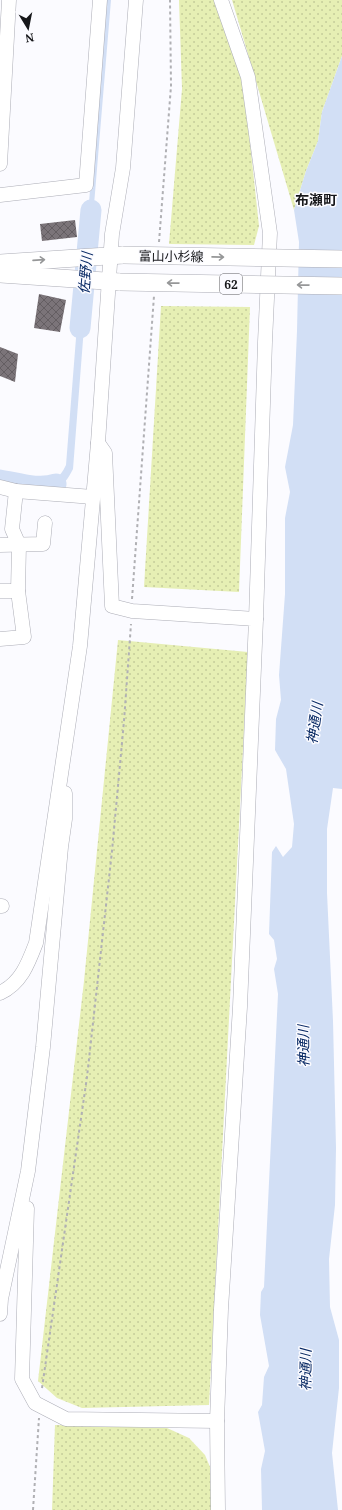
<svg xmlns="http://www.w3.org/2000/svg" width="342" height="1510" font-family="'Noto Serif','Noto Sans JP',serif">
  <defs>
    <pattern id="grass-dots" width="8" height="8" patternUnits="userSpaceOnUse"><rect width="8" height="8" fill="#e6efb4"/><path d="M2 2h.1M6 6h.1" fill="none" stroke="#c5cc9a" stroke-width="1.8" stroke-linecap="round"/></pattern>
    <pattern id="building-cross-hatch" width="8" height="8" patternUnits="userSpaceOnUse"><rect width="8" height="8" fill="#7b7479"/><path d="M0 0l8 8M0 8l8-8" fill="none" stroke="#645e62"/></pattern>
  </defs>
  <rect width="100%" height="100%" fill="#fbfbff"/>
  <g fill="url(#grass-dots)">
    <path d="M179,0H216L243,78L259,226L254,245L169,244L182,89Z"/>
    <path d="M232,0H342V56L322,112L318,141L306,171L294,210Z"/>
    <path d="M161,306L250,307L239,592L144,587Z"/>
    <path d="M118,640L248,652L209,1405L82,1408L57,1398L38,1381L84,981Z"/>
    <path d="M55,1425L167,1428L189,1438L205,1455L213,1474L214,1510H52Z"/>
  </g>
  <g fill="#d2dff5">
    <path d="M105,0H111L92,229L94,236L85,238L87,228Z"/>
    <path d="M342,56V789L333,788L327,829V893L333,1021L336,1148L335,1205L329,1259L330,1307L339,1340V1388L332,1453L338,1510H262L261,1469L265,1451L258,1412L262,1405L264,1377L269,1366L260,1315L261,1292L264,1287L278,994L274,969L277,959L274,940L269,934L272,852L276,846L283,857L292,847L294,824L286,769L275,750L276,719L281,700L279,675L285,594V518L290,492L285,467L293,425L297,331L299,242L294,210L306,171L318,141L322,112Z"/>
    <path d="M79,300L86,301L73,469C62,491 55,490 32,490L31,482C49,484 58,482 66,465Z"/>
  </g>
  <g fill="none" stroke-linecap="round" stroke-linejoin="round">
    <g stroke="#d2dff5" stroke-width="21">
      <path d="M80,328L91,210"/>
      <path d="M0,480C18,483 39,490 56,484"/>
    </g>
  </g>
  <g fill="url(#building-cross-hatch)">
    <path d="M75,220L77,237L42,241L40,224Z"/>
    <path d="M39,294L66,300L60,332L34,328Z"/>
    <path d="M0,347L18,354L15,382L0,376Z"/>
  </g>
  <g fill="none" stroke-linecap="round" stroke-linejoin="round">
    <defs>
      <g id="minor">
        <path d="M221,0L248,77L270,233L265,342L256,619"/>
        <path d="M0,164L9,0"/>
        <path d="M0,195L86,185L100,0"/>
        <path d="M98,443L105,453L112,606L132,611L256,619L240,1007L221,1309L217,1421L218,1510"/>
        <path d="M0,487L16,491L93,497"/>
        <path d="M0,545L43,544L45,523"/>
        <path d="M0,591H18"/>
        <path d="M0,639L24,637L18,591L19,545L12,529L16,491"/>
        <path d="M0,906H2"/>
        <path d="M0,993C21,983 28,964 36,943L80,646L98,443L112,234L123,168L136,0"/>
        <path d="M27,1208L22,1379L35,1403L66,1419L217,1421"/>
        <path d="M0,1314L1,1299L28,1171L43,1047L61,847L65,819V793"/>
      </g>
      <g id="major">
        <path d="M0,263L123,255"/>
        <path d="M0,274L120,282"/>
      </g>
    </defs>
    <use href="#minor" stroke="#acadb6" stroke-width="15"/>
    <use href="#major" stroke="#acadb6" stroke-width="18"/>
    <g stroke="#b0b0b4" stroke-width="2" stroke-dasharray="3 3" stroke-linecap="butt">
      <path d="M159,242L171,86L170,0"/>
      <path d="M132,599L154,296"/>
      <path d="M42,1388L87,1077L112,851L124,721L131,624"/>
      <path d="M33,1510L39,1418"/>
    </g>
    <use href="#minor" stroke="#fff" stroke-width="14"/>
    <use href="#major" stroke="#fff" stroke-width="17"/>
    <defs>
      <g id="major-bridge">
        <path d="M123,255L342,259"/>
        <path d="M120,282L342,286"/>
      </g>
    </defs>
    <use href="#major-bridge" stroke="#acadb6" stroke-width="18" stroke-linecap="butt"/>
    <use href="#major-bridge" stroke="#fff" stroke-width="17"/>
  </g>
  <defs><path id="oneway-shaft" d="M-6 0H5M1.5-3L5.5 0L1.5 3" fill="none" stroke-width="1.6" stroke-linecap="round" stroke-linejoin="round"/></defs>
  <g stroke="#969798">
    <use href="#oneway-shaft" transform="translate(218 257) rotate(1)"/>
    <use href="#oneway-shaft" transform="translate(39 260) rotate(-4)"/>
    <use href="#oneway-shaft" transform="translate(173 283) rotate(-179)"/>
    <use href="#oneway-shaft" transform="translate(303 285) rotate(-179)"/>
  </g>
  <g text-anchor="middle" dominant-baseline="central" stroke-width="3" stroke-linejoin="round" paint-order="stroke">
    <rect fill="#fbfbff" stroke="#5b5b5f" stroke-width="1" x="220" y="274" width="22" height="20" rx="3"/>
    <g font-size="12" font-weight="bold" fill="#16171a">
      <text x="231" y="284">62</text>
    </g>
    <g font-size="13" fill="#16171a" stroke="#fbfbff">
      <text transform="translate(171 256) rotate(1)">富山小杉線</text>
    </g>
    <g font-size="14" font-weight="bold" fill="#16171a" stroke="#fbfbff">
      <text x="316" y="199">布瀬町</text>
    </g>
    <g font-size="14" font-style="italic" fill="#082964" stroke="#fbfbff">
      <text transform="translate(85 273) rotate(-85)">佐野川</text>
      <text transform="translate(314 723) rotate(-82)">神通川</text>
      <text transform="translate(303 1046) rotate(-91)">神通川</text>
      <text transform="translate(305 1370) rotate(-89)">神通川</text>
    </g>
  </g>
  <g transform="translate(28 28) rotate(170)" stroke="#fbfbff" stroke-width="3" paint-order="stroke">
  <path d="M0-3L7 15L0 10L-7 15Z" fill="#16171a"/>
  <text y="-6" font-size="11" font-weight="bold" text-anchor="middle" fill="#16171a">N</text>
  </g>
</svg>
